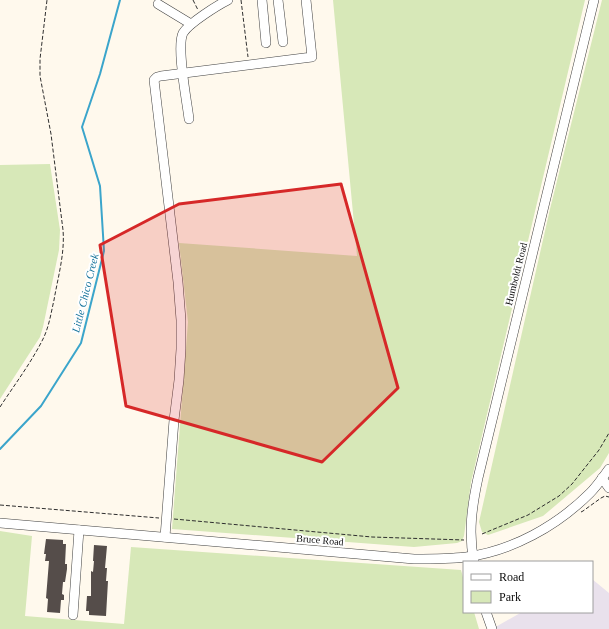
<svg xmlns="http://www.w3.org/2000/svg" width="609" height="629" font-family="Georgia,serif">
  <rect width="100%" height="100%" fill="#fff9ed"/>
  <path fill="#e9e1ec" d="M592,579L609,593V629H492L522,612H592Z"/>
  <g fill="#d7e8b8">
    <path d="M333,0H585L471,482L464,536L462,541L457,543L414,547L172,529L188,322L179,243L357,256Z"/>
    <path d="M602,0H609V453L600,468L543,516L488,535L482,532L479,522L550,209Z"/>
    <path d="M50,164L60,230L59,250L43,327L40,337L0,399V165Z"/>
    <path d="M0,531L32,536L25,616L124,624L131,547L461,570L464,581V612H474L479,629H0Z"/>
  </g>
  <g fill="none" stroke-linecap="round" stroke-linejoin="round">
    <path stroke="#3ba5cb" stroke-width="2" d="M0,449L41,406L81,343L104,251L100,186L82,127L100,74L120,0"/>
  </g>
  <g fill="#554d4a">
    <path d="M46,539L63,540V544H66L65,564H67V569L65,582H63L62,594L64,595V600H61L60,613L47,612L48,599L46,598L49,561H45L46,554H44Z"/>
    <path d="M94,545L107,546L105,568H107L106,581H108L106,616L89,615V611H86L87,596H91V571L93,572L94,561H93Z"/>
  </g>
  <g fill="none" stroke-linecap="round" stroke-linejoin="round">
    <defs>
      <g id="minor">
        <path d="M262,0L266,43"/>
        <path d="M278,0L283,42"/>
        <path d="M158,4L191,24"/>
        <path d="M189,119C187,101 176,47 183,33C189,23 218,5 228,0"/>
        <path d="M602,478L609,488"/>
        <path d="M0,523L414,559C431,559 449,559 466,557C512,551 557,526 590,493C597,486 603,477 609,469"/>
        <path d="M165,537L174,420L179,380L181,349V320L178,282L154,80L157,77L161,76L312,57L306,0"/>
        <path d="M474,562C468,533 472,506 478,478L594,0"/>
        <path d="M486,612L492,629"/>
        <path d="M73,615L79,530"/>
      </g>
    </defs>
    <use href="#minor" stroke="#404040" stroke-width="10"/>
    <g stroke="#2f2f2f" stroke-width="1" stroke-dasharray="4 2" stroke-linecap="butt">
      <path d="M193,0L198,10"/>
      <path d="M241,0L248,57"/>
      <path d="M0,407C15,384 31,363 43,339C49,327 51,313 54,300C58,277 65,253 63,230L51,134L40,76V59L47,0"/>
      <path d="M0,505L159,518"/>
      <path d="M581,512L583,511L601,498L605,496L609,497"/>
      <path d="M174,519L372,537L464,540"/>
      <path d="M482,534L528,515L559,496L572,484L599,450L609,433"/>
    </g>
    <use href="#minor" stroke="#fff" stroke-width="9"/>
  </g>
  <path fill="#d62828" fill-opacity="0.2" stroke="#d62828" stroke-width="3" stroke-linejoin="round" d="M341,184L398,388L322,462L126,406L100,245L179,204Z"/>
  <g text-anchor="middle" dominant-baseline="central" stroke-width="4" stroke-linejoin="round" paint-order="stroke">
    <g font-size="10" fill="#0d0d0d" stroke="#fff">
      <text transform="translate(516 274) rotate(-76)">Humboldt Road</text>
      <text transform="translate(320 540) rotate(5)">Bruce Road</text>
    </g>
    <g font-size="11" font-style="italic" fill="#19759c" stroke="#fff">
      <text transform="translate(85 293) rotate(-76)">Little Chico Creek</text>
    </g>
  </g>
  <rect x="463" y="561" width="130" height="52" fill="#ffffff" stroke="#9e9e9e"/>
  <rect x="471" y="574" width="20" height="6" fill="#ffffff" stroke="#9e9e9e"/>
  <text x="499" y="581" font-size="12" fill="#0d0d0d">Road</text>
  <rect x="471" y="591" width="20" height="12" fill="#d7e8b8" stroke="#9e9e9e"/>
  <text x="499" y="601" font-size="12" fill="#0d0d0d">Park</text>
</svg>
